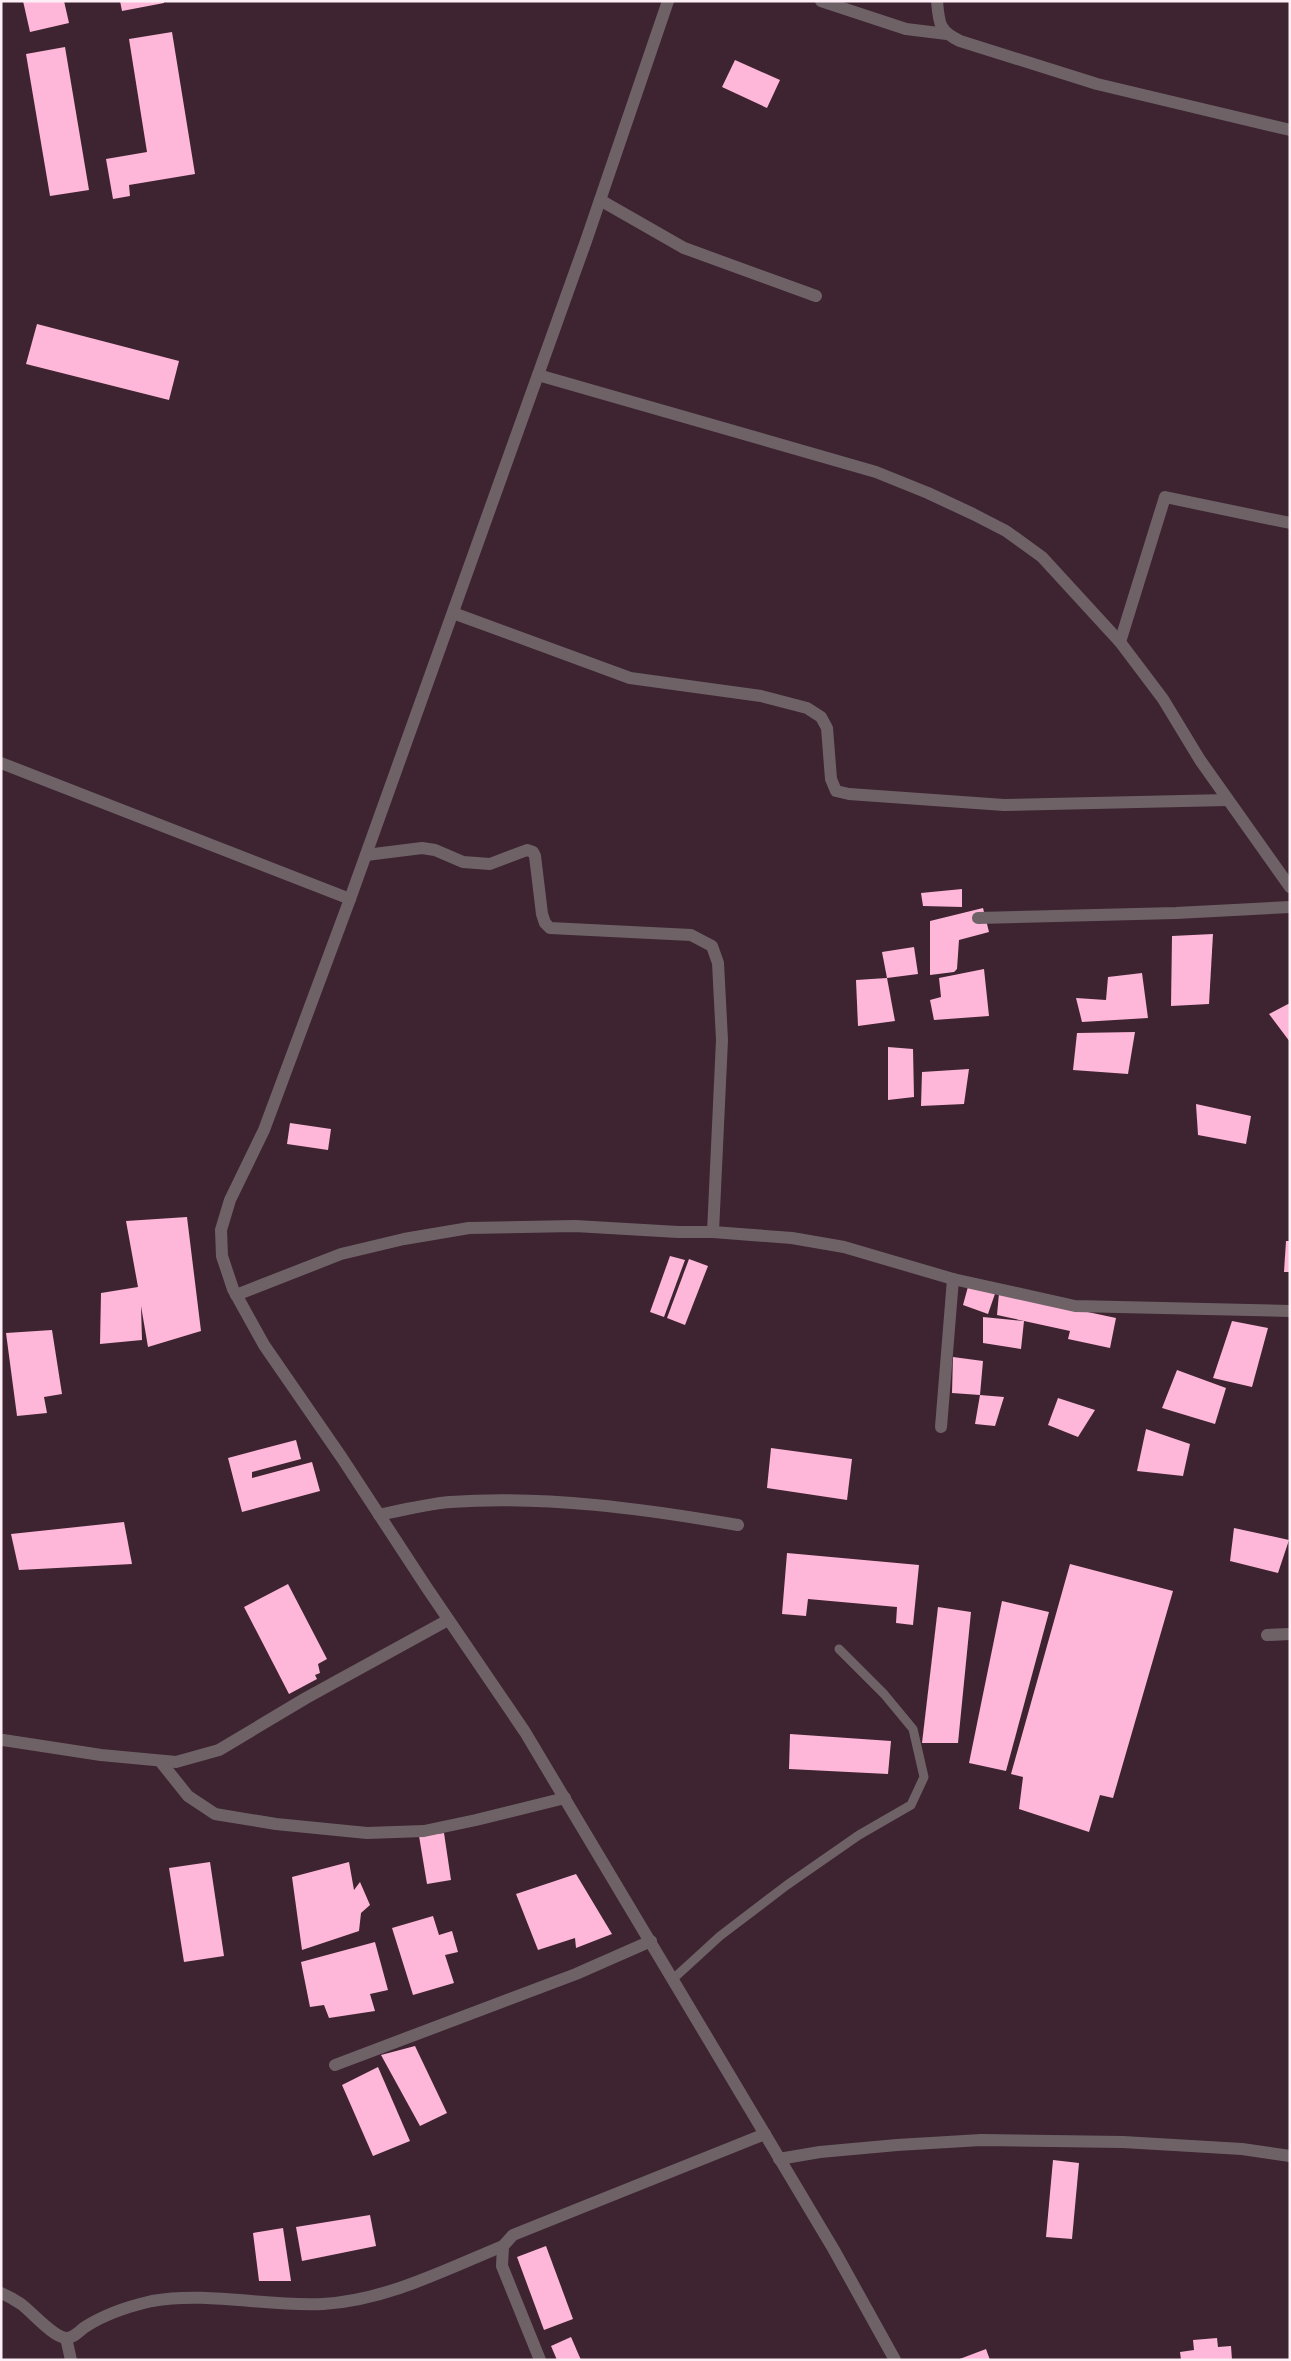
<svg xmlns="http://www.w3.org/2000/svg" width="1291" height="2361" font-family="'Nunito Sans',sans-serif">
  <rect width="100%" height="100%" fill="#3d2430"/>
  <g fill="#feb6d9">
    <path d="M23,1H64L69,23L30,32Z"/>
    <path d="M120,1H164V3L122,11Z"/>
    <path d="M172,32L195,174L129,185L130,196L113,199L106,159L147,152L129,39Z"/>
    <path d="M65,47L89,190L50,196L26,54Z"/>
    <path d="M735,60L780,80L767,108L722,87Z"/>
    <path d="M37,324L179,361L169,400L26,364Z"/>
    <path d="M962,889V907L923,906L921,893Z"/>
    <path d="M983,908L989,932L959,940L957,969L954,972L930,975V921Z"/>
    <path d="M1213,934L1209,1004L1171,1006L1172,936Z"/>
    <path d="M914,947L918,974L887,978L882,952Z"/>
    <path d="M984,969L989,1016L934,1020L930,1000L941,997L939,978Z"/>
    <path d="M1142,973L1148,1018L1082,1022L1076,998L1106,1000L1108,977Z"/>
    <path d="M887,978L895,1021L858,1026L856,980Z"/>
    <path d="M1290,1003V1042L1269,1014Z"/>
    <path d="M1135,1032L1128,1074L1073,1070L1077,1033Z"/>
    <path d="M888,1047L913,1049L914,1097L888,1100Z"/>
    <path d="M969,1069L964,1104L921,1106L922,1072Z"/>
    <path d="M1196,1104L1251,1116L1246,1144L1198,1135Z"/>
    <path d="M290,1123L331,1129L328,1150L287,1144Z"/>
    <path d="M187,1217L201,1331L148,1347L141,1306L142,1340L100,1344L101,1293L138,1287L126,1221Z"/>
    <path d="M1286,1241H1290V1272H1284Z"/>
    <path d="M670,1256L685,1260L664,1317L650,1312Z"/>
    <path d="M689,1259L708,1266L685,1325L667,1318Z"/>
    <path d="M969,1283L997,1288L988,1314L963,1305Z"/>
    <path d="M999,1293L1116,1318L1110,1348L1068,1339L1070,1331L997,1315Z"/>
    <path d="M983,1317L1024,1321L1021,1349L983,1343Z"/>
    <path d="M1232,1321L1268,1328L1252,1387L1213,1378Z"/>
    <path d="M52,1330L62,1394L44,1397L47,1413L17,1416L6,1333Z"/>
    <path d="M953,1357L983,1361L980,1395L952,1393Z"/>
    <path d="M1177,1370L1226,1388L1215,1424L1162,1408Z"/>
    <path d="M980,1395L1004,1397L995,1426L975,1424Z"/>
    <path d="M1058,1398L1095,1410L1078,1437L1048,1425Z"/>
    <path d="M1146,1429L1190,1444L1183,1476L1137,1471Z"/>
    <path d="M296,1440L301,1459L252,1472V1478L312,1462L320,1491L242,1512L228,1458Z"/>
    <path d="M771,1448L852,1459L847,1500L767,1488Z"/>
    <path d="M124,1522L132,1564L19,1570L11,1534Z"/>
    <path d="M1234,1528L1289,1540L1278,1573L1230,1561Z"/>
    <path d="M787,1553L919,1565L913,1625L896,1623L897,1607L808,1599L806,1616L782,1614Z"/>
    <path d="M1070,1564L1173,1591L1113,1798L1100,1795L1089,1832L1019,1809L1023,1777L1011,1774Z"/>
    <path d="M288,1584L327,1659L318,1664L320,1673L315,1675L317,1679L289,1694L244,1607Z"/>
    <path d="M1002,1601L1049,1612L1006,1771L969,1763Z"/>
    <path d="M938,1607L971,1612L958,1743H922Z"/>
    <path d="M790,1734L891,1741L888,1774L789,1769Z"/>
    <path d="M444,1833L451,1880L427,1884L419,1836Z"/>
    <path d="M210,1862L224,1956L184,1962L169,1868Z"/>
    <path d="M349,1862L354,1890L360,1882L370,1905L361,1913L359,1931L302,1950L292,1877Z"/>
    <path d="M576,1874L612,1934L576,1948L575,1938L538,1950L516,1894Z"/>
    <path d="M433,1916L439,1935L452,1931L458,1952L445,1955L454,1983L413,1995L392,1928Z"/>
    <path d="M375,1942L388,1990L370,1994L375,2011L329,2018L324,2005L310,2007L301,1962Z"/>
    <path d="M415,2046L447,2113L420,2126L381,2055Z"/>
    <path d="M378,2067L410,2141L373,2156L342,2085Z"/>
    <path d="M1053,2160L1079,2163L1072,2239L1046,2237Z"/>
    <path d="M370,2215L376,2246L302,2261L296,2227Z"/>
    <path d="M283,2228L291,2281H259L253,2233Z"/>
    <path d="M546,2246L573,2319L544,2330L517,2257Z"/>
    <path d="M571,2337L581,2360H557L551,2346Z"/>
    <path d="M1217,2338L1218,2347L1231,2346L1232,2360H1181L1180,2352L1194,2350L1193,2340Z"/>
    <path d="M986,2349L990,2360H957Z"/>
  </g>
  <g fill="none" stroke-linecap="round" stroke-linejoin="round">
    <path stroke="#6e6267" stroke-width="9" d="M673,1979L720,1936L787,1885L859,1835L911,1805L924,1777L913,1729L884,1694L839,1649"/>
    <g stroke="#6e6267" stroke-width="12">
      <path d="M668,1L586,241L350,899L264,1130L230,1200L221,1230L222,1256L233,1289L264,1345L342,1458L427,1588L525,1732L834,2250L895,2360"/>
      <path d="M821,1L906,29L947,34"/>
      <path d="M937,1C939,24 939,31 960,41L1097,84L1290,130"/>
      <path d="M600,200L684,248L816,296"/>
      <path d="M538,375L876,472L928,493L973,514L1006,531L1042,557L1120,642L1163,699L1200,760L1290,887"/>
      <path d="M453,613L630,678L761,696L807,708L821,717L827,728L831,779L836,791L849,794L1004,805L1227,800"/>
      <path d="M1120,642L1165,497L1290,523"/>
      <path d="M1,763L350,899"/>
      <path d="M366,855L422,848L435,850L463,862L490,864L527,850L533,852L535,856L542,914L545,923L550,928L691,935L712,946L718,963L722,1040L713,1232"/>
      <path d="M978,918L1176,913L1290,907"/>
      <path d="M236,1295L341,1254L404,1239L469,1228L575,1226L678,1232H713L792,1238L844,1247L953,1279L1075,1306L1290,1311"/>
      <path d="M941,1427L953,1279"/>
      <path d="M379,1515C402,1510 427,1504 450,1502C545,1495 645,1509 738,1525"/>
      <path d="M1267,1635L1290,1634"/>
      <path d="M3,1740L101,1755L176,1762L219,1750L306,1698L448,1620"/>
      <path d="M160,1761L188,1796L215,1814L276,1824L367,1833L424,1831L476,1820L565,1798"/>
      <path d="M335,2065L576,1974L651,1941"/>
      <path d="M779,2159L820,2152L897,2145L981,2140L1123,2142L1242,2149L1290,2156"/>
      <path d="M1,2293C8,2296 15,2300 21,2304C32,2312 53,2337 66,2338C74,2338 79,2331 85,2327C105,2314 130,2306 152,2301C208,2291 267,2307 323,2304C387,2300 445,2270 503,2246"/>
      <path d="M66,2338L71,2360"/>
      <path d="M540,2360L502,2266L503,2246L513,2235L765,2134"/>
    </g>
  </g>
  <rect width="1291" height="2361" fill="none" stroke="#fdeff5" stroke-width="5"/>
</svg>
